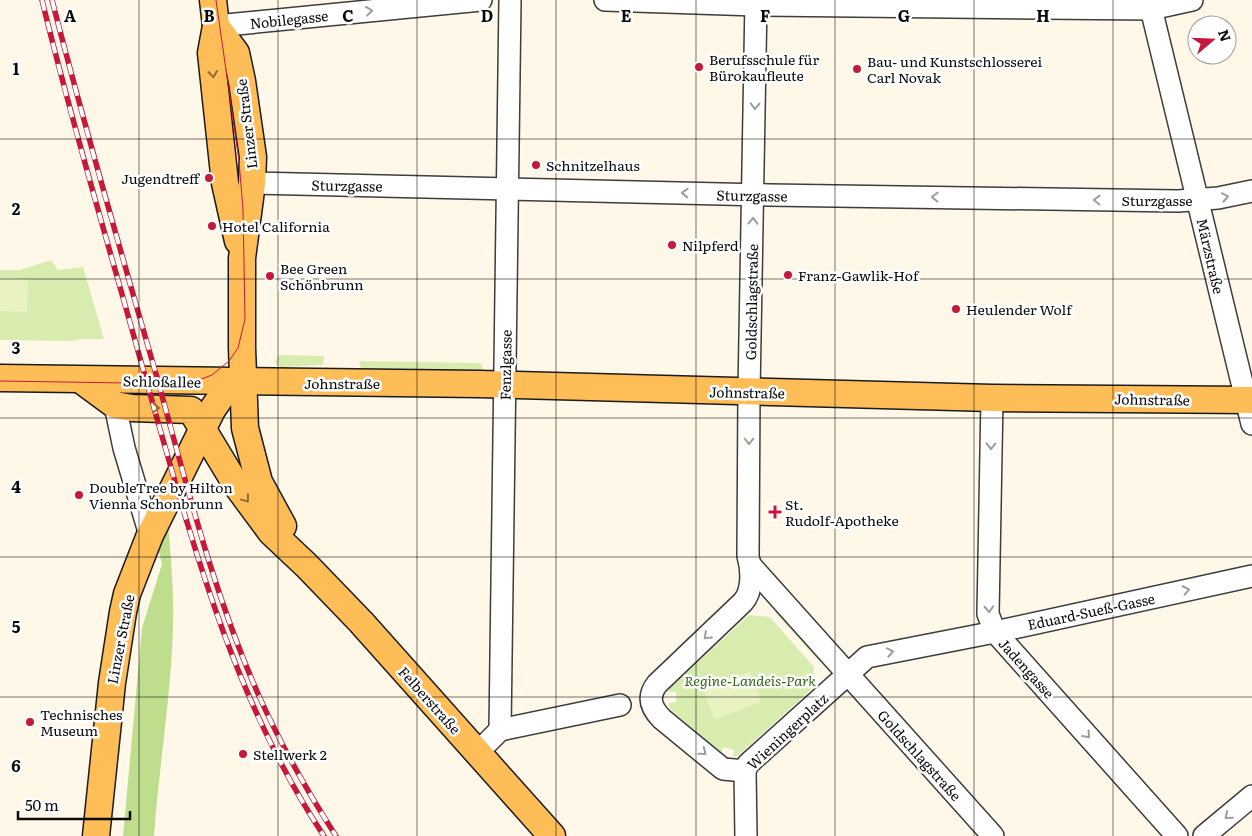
<svg xmlns="http://www.w3.org/2000/svg" width="1252" height="836" font-family="Literata,serif">
  <rect width="100%" height="100%" fill="#fff7e8"/>
  <g fill="#d8ecaf">
    <path d="M51,260L58,270L83,267L104,339H81L73,341L0,340V270H20Z"/>
    <path d="M279,355L324,356L323,365L281,367L275,363Z"/>
    <path d="M361,361L478,363L482,365L483,372L362,370L359,363Z"/>
    <path d="M779,608L824,659L820,662L775,612Z"/>
    <path d="M749,615L770,617L814,667L813,688L736,757L733,756L734,750L723,747L722,752L719,751L669,708V703L676,702V692H669L670,688Z"/>
  </g>
  <path fill="#bede8d" d="M168,524C171,558 174,592 173,627C171,697 159,766 154,836H123L142,628L162,564L158,548Z"/>
  <g fill="#e9f2c1">
    <path d="M0,278L28,279L27,312L0,311Z"/>
    <path d="M750,672L761,702L714,720L703,688Z"/>
  </g>
  <g fill="none" stroke-linecap="round" stroke-linejoin="round">
    <defs>
      <g id="minor">
        <path d="M605,0L756,5L1151,9L1192,0"/>
        <path d="M1149,0L1252,424"/>
        <path d="M216,26L481,0"/>
        <path d="M252,183L769,195L1178,201L1218,198L1252,191"/>
        <path d="M992,398L988,614L995,632L1177,836"/>
        <path d="M115,405L124,448L150,535"/>
        <path d="M752,567L993,836"/>
        <path d="M500,730L510,0"/>
        <path d="M477,753L500,730L620,705"/>
        <path d="M745,771L723,769L662,719C651,708 647,697 657,684L743,602C753,591 752,570 748,556L749,392L756,0"/>
        <path d="M746,836L745,771L748,764L867,657L995,632L1252,576"/>
        <path d="M1204,836L1252,796"/>
      </g>
      <g id="major">
        <path d="M213,0L216,26L211,53L225,183L238,241"/>
        <path d="M216,26L236,53L242,81L253,157L252,183L242,258V348L245,428L259,482L283,526"/>
        <path d="M0,378L479,384L992,398L1252,400"/>
        <path d="M81,380L115,405L132,408L191,410L237,486L271,532L307,566L361,622L552,836"/>
        <path d="M96,836L112,683L123,612L127,594L150,535L212,410L223,394L243,382"/>
      </g>
    </defs>
    <use href="#minor" stroke="#3d3d3d" stroke-width="24"/>
    <use href="#major" stroke="#1b1b1b" stroke-width="29"/>
    <use href="#minor" stroke="#fff" stroke-width="21"/>
    <use href="#major" stroke="#ffbd58" stroke-width="26"/>
    <path stroke="#c4193b" stroke-width="1" d="M0,381L188,384L212,375L229,361L238,348L245,319L243,209L239,161L216,0"/>
    <defs>
      <g id="rail">
        <path d="M42,0C72,124 109,246 143,369C189,530 230,695 324,836"/>
        <path d="M52,0C84,125 120,249 156,374C186,482 213,593 259,696C281,745 307,791 336,836"/>
      </g>
    </defs>
    <use href="#rail" stroke="#c4193b" stroke-width="5.5"/>
    <use href="#rail" stroke="#fff" stroke-width="4" stroke-dasharray="11" stroke-linecap="butt"/>
  </g>
  <defs><path id="oneway-chevron" d="M-2-3.5L2.5 0L-2 3.5" fill="none" stroke-width="1.6" stroke-linecap="round" stroke-linejoin="round" transform="scale(1.25)"/></defs>
  <g stroke="#9d9d9d">
    <use href="#oneway-chevron" transform="translate(369 11) rotate(-6)"/>
    <use href="#oneway-chevron" transform="translate(755 106) rotate(91)"/>
    <use href="#oneway-chevron" transform="translate(685 193) rotate(-178)"/>
    <use href="#oneway-chevron" transform="translate(935 197) rotate(-179)"/>
    <use href="#oneway-chevron" transform="translate(1225 197) rotate(-11)"/>
    <use href="#oneway-chevron" transform="translate(1097 200) rotate(-179)"/>
    <use href="#oneway-chevron" transform="translate(753 221) rotate(-89)"/>
    <use href="#oneway-chevron" transform="translate(749 441) rotate(90)"/>
    <use href="#oneway-chevron" transform="translate(991 446) rotate(91)"/>
    <use href="#oneway-chevron" transform="translate(1186 590) rotate(-12)"/>
    <use href="#oneway-chevron" transform="translate(989 609) rotate(87)"/>
    <use href="#oneway-chevron" transform="translate(707 636) rotate(137)"/>
    <use href="#oneway-chevron" transform="translate(890 652) rotate(-11)"/>
    <use href="#oneway-chevron" transform="translate(1087 735) rotate(48)"/>
    <use href="#oneway-chevron" transform="translate(703 752) rotate(39)"/>
    <use href="#oneway-chevron" transform="translate(1228 816) rotate(140)"/>
  </g>
  <g stroke="#916c35">
    <use href="#oneway-chevron" transform="translate(213 74) rotate(84)"/>
    <use href="#oneway-chevron" transform="translate(156 408) rotate(2)"/>
    <use href="#oneway-chevron" transform="translate(246 499) rotate(53)"/>
  </g>
  <path fill="none" stroke="#0a0a0a" stroke-width="1" stroke-opacity="0.55" d="M139,0V836M278,0V836M417,0V836M556,0V836M696,0V836M835,0V836M974,0V836M1113,0V836M0,139H1252M0,279H1252M0,418H1252M0,557H1252M0,697H1252"/>
  <g fill="#c4193b" stroke="#fff" stroke-width="2">
    <circle cx="699" cy="67" r="5"/>
    <circle cx="857" cy="69" r="5"/>
    <circle cx="536" cy="165" r="5"/>
    <circle cx="209" cy="178" r="5"/>
    <circle cx="212" cy="226" r="5"/>
    <circle cx="672" cy="245" r="5"/>
    <circle cx="788" cy="275" r="5"/>
    <circle cx="270" cy="276" r="5"/>
    <circle cx="956" cy="309" r="5"/>
    <circle cx="79" cy="495" r="5"/>
    <path d="M772.5 504.5h5v5h5v5h-5v5h-5v-5h-5v-5h5z"/>
    <circle cx="30" cy="722" r="5"/>
    <circle cx="243" cy="754" r="5"/>
  </g>
  <g text-anchor="middle" dominant-baseline="central" stroke-width="5" stroke-linejoin="round" paint-order="stroke">
    <g font-size="14" fill="#0a0a0a" stroke="#fff">
      <text transform="translate(289 19) rotate(-6)">Nobilegasse</text>
      <text transform="translate(246 124) rotate(-97)">Linzer Straße</text>
      <text transform="translate(347 185) rotate(1)">Sturzgasse</text>
      <text transform="translate(752 195) rotate(1)">Sturzgasse</text>
      <text x="1157" y="200">Sturzgasse</text>
      <text transform="translate(1211 256) rotate(77)">Märzstraße</text>
      <text transform="translate(751 302) rotate(-89)">Goldschlagstraße</text>
      <text transform="translate(505 365) rotate(-89)">Fenzlgasse</text>
      <text transform="translate(162 381) rotate(1)">Schloßallee</text>
      <text x="342" y="383">Johnstraße</text>
      <text transform="translate(747 392) rotate(1)">Johnstraße</text>
      <text transform="translate(1152 399) rotate(1)">Johnstraße</text>
      <text transform="translate(1091 611) rotate(-12)">Eduard-Sueß-Gasse</text>
      <text transform="translate(120 639) rotate(-79)">Linzer Straße</text>
      <text transform="translate(1027 668) rotate(48)">Jadengasse</text>
      <text transform="translate(430 700) rotate(48)">Felberstraße</text>
      <text transform="translate(787 731) rotate(-43)">Wieningerplatz</text>
      <text transform="translate(920 755) rotate(48)">Goldschlagstraße</text>
    </g>
    <g font-size="14" fill="#0a0a0a" stroke="#fff" text-anchor="start">
      <text x="709" y="59">Berufsschule für<tspan x="709" dy="16">Bürokaufleute</tspan></text>
      <text x="867" y="61">Bau- und Kunstschlosserei<tspan x="867" dy="16">Carl Novak</tspan></text>
      <text x="546" y="165">Schnitzelhaus</text>
      <text x="199" y="178" text-anchor="end">Jugendtreff</text>
      <text x="222" y="226">Hotel California</text>
      <text x="682" y="245">Nilpferd</text>
      <text x="280" y="268">Bee Green<tspan x="280" dy="16">Schönbrunn</tspan></text>
      <text x="798" y="275">Franz-Gawlik-Hof</text>
      <text x="966" y="309">Heulender Wolf</text>
      <text x="89" y="487">DoubleTree by Hilton<tspan x="89" dy="16">Vienna Schonbrunn</tspan></text>
      <text x="785" y="504">St.<tspan x="785" dy="16">Rudolf-Apotheke</tspan></text>
      <text x="40" y="714">Technisches<tspan x="40" dy="16">Museum</tspan></text>
      <text x="253" y="754">Stellwerk 2</text>
    </g>
    <g font-size="14" font-style="italic" fill="#336617" stroke="#fff">
      <text x="750" y="680">Regine-Landeis-Park</text>
    </g>
  </g>
  <g font-size="16" text-anchor="middle" font-weight="bold" fill="#0a0a0a" stroke="#fff" stroke-width="5" stroke-linejoin="round" paint-order="stroke">
    <text x="70" y="22">A</text>
    <text x="209" y="22">B</text>
    <text x="348" y="22">C</text>
    <text x="487" y="22">D</text>
    <text x="626" y="22">E</text>
    <text x="765" y="22">F</text>
    <text x="904" y="22">G</text>
    <text x="1043" y="22">H</text>
    <text x="16" y="75">1</text>
    <text x="16" y="215">2</text>
    <text x="16" y="354">3</text>
    <text x="16" y="493">4</text>
    <text x="16" y="633">5</text>
    <text x="16" y="772">6</text>
  </g>
  <g transform="translate(1212 40) rotate(71)"><circle r="24" fill="#ffffff" stroke="#9d9d9d"/>
  <path d="M0-4L9 19L0 12L-9 19Z" fill="#c4193b"/>
  <text y="-8" font-size="14" font-weight="bold" text-anchor="middle" fill="#0a0a0a">N</text>
  </g>
  <path d="M18 811v8h112v-8" fill="none" stroke="#0a0a0a" stroke-width="2.5"/>
  <text x="25" y="811" font-size="15" fill="#0a0a0a" stroke="#ffffff" stroke-width="4" paint-order="stroke">50 m</text>
</svg>
